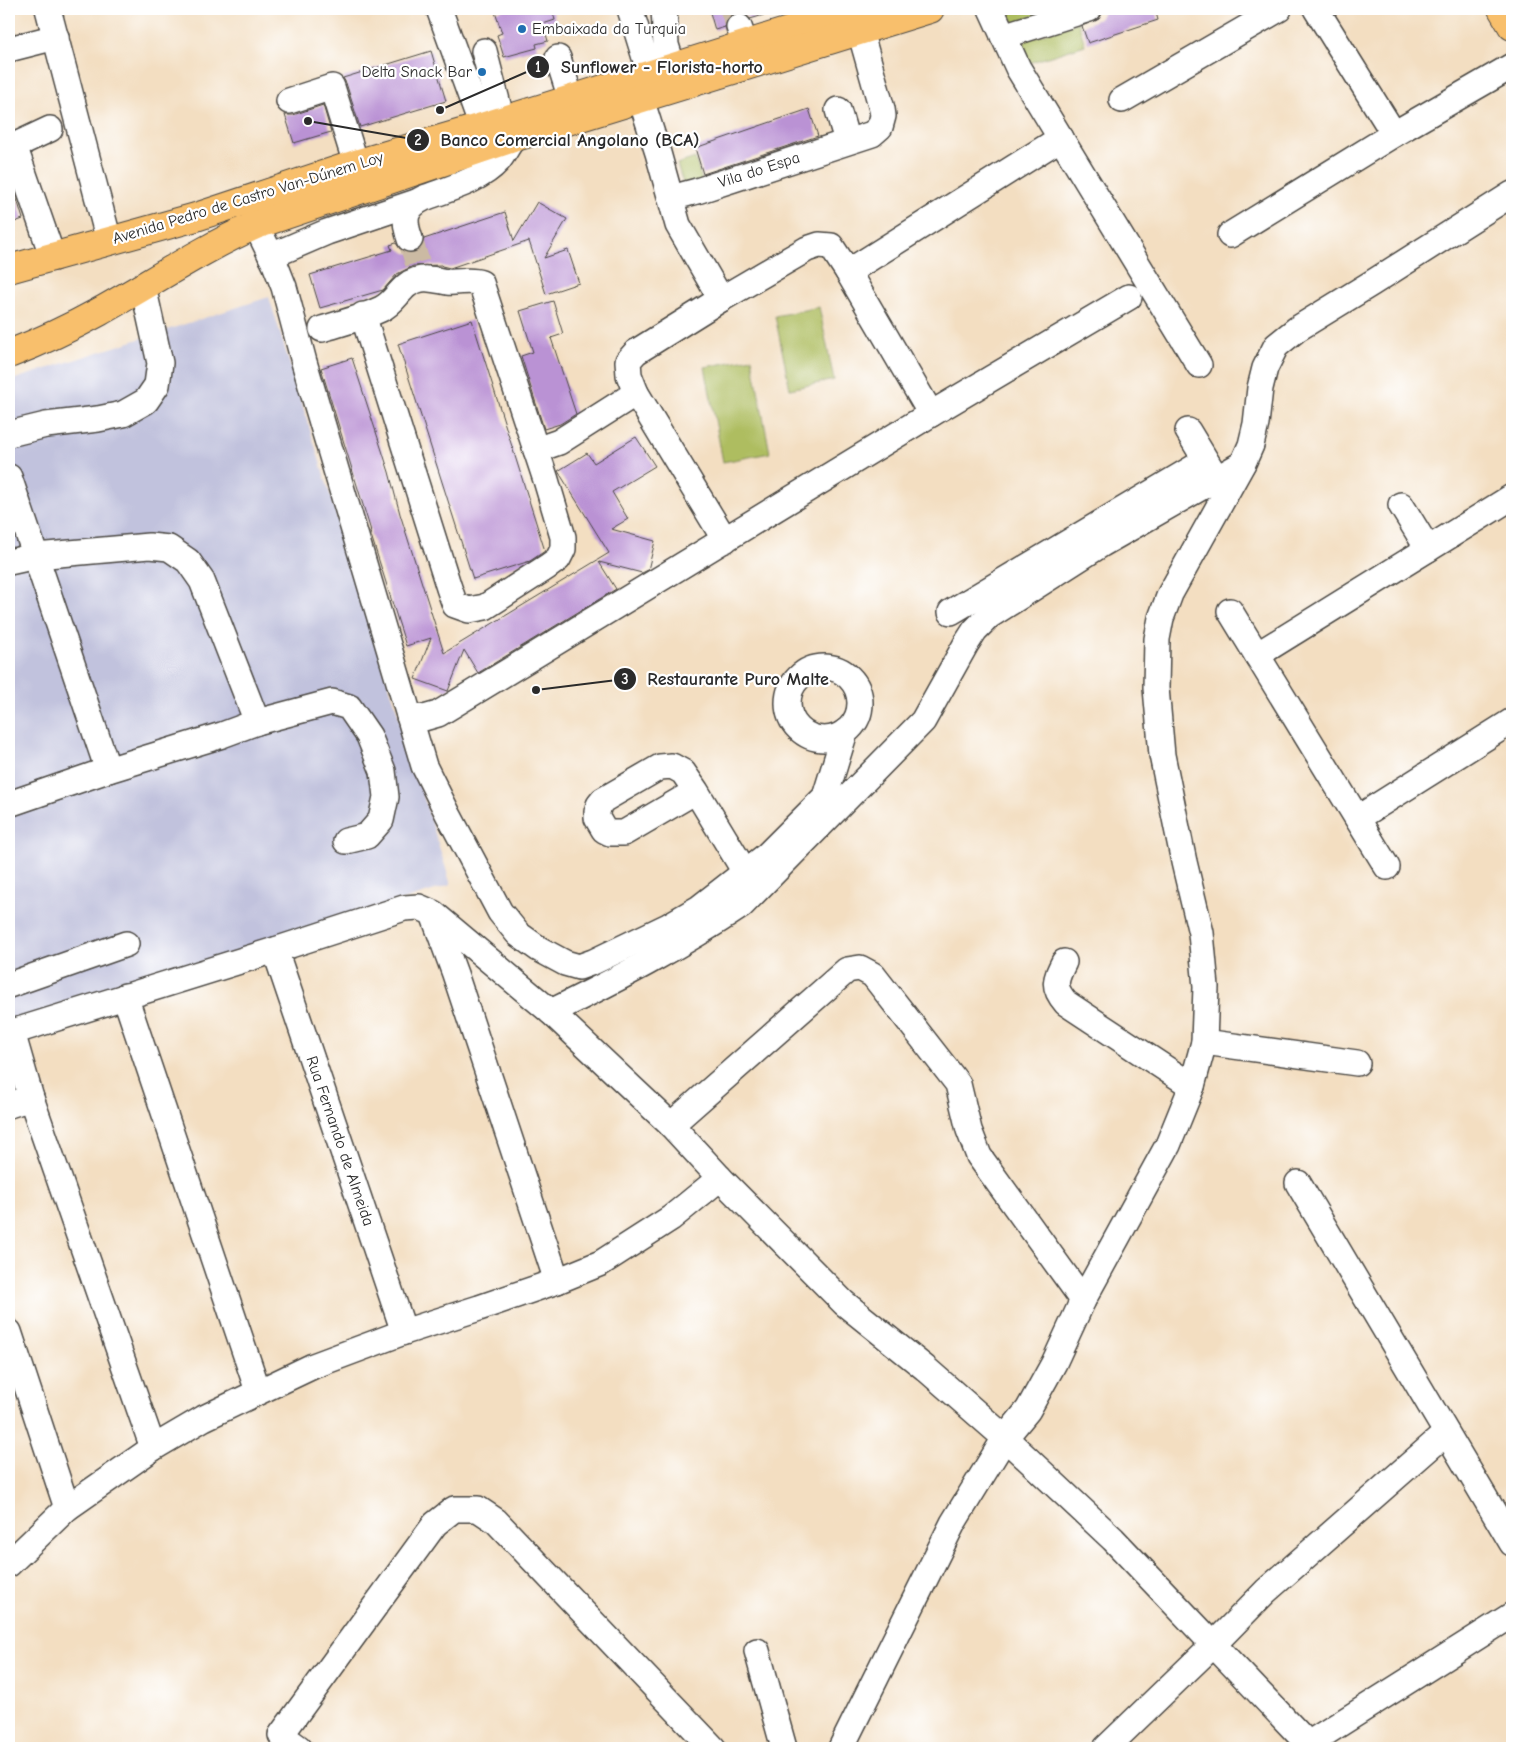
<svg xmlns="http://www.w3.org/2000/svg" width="1521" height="1757" font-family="'Comic Neue',sans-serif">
  <rect width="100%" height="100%" fill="#fff"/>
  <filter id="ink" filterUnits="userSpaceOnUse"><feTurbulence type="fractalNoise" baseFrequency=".02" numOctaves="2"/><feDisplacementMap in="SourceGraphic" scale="10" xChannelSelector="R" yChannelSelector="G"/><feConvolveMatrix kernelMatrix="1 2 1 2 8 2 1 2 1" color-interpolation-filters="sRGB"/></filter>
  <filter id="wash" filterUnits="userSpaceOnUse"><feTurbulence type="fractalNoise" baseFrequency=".0096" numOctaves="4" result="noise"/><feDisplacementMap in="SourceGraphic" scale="20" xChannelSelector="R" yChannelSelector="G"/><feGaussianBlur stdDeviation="1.12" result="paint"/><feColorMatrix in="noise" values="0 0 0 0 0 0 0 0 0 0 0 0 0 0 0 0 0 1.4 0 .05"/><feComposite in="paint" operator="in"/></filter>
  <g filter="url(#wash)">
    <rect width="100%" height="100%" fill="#f3dec1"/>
    <path fill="#c1c2dd" d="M269,297L451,885L9,1024V381Z"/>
    <g fill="#aebd60" stroke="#6c7446">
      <path d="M1023,9H1081L1015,24L1008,13Z"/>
      <path d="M1078,22L1085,45L1026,64C1021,55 1020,49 1026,40Z"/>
      <path d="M695,158L703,183H683L677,164Z"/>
      <path d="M819,307L834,380L790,389L775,316Z"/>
      <path d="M752,358L770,453L723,462L705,367Z"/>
    </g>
    <g id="blocks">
      <g fill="#ba92d4">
        <path d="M506,9H552L555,20L543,24L548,41L536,44L537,48L504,57L497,35L502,33L495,12Z"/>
        <path d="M709,9H773L774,12L750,19L742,13H735L728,18L725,27L715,30Z"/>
        <path d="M1114,9H1155L1158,20L1088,43L1082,26L1099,19L1103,12Z"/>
        <path d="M431,51L446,101L360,127L346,83L343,78Z"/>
        <path d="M323,105L331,132L294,143L285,115H293Z"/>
        <path d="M809,109L818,136L703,174L695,148Z"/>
        <path d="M9,183H12L23,219L9,224Z"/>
        <path d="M537,202L567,219L544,258L568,250L579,283L546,294L529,241L450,268L442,266L441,265L413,266L397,274L383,290L320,308L310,275L392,250L390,245L396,243L400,249L406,253H415L421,248L424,239L505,212L514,241Z"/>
        <path d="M553,301L563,334L551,338L576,414L560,424L544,429L521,356L533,352L520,311Z"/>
        <path d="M472,320L545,551L530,561L473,579L398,344Z"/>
        <path d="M352,358L389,472L400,514L444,653L609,553L558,471L587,453L594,463L636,437L655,466L612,492L628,519L611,529L655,541L648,570L642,573L599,562L616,589L478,673L464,650L448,691L415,679L431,638L406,646L370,532L371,531L321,368Z"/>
      </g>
    </g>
  </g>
  <g filter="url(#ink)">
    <use href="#blocks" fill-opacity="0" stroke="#494642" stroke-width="1"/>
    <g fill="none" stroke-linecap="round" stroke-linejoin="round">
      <g stroke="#cbbaa3" stroke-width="25" stroke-dasharray="25 12" stroke-linecap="butt">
        <path d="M732,9L739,27"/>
        <path d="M410,239L420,271"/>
      </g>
      <defs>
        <g id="minor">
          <path d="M48,9L109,241"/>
          <path d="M439,9L482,127"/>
          <path d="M630,9L650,74"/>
          <path d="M664,9L666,45L673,67"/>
          <path d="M991,9L1018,68L1199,365"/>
          <path d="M1316,9L1394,134"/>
          <path d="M739,27L745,44"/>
          <path d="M1003,36L1089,9"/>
          <path d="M9,49L56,37"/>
          <path d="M484,51L502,120"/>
          <path d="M558,58L571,99"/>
          <path d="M641,99L658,153L678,225L721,299"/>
          <path d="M1122,100L1279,9"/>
          <path d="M289,101L332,87L356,164"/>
          <path d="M838,110L847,141"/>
          <path d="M50,129L18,144L16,151L53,258"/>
          <path d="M671,198L697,191L872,134L880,127L883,116L882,109L860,31"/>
          <path d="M256,225L275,264L284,287L304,362L424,766L448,814L500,912L518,934L539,949L565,963L579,967L593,962L668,926L699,908L767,855L825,797L845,732"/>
          <path d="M1230,235L1394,134L1512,66"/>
          <path d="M410,239C403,219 404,208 424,198C448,189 480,181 498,161C504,154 508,145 513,138"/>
          <path d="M271,256L327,232L416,202"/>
          <path d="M848,272L1061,138"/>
          <path d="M322,329C341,323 362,318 381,309C392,304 397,294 406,286C412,281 421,278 428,279C434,279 441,281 447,282C459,283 470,279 481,283L546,480L563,537V549L558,559L547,567L485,607L469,610L455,605L449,588L363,315"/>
          <path d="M1188,431L1214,474"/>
          <path d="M9,434L46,425L98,419L123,414L146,401L157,385L160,363L143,286"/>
          <path d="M536,450L559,442L636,393"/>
          <path d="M9,477L108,770"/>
          <path d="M1401,505L1428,549"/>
          <path d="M725,540L636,393L629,375L628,361L636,352L721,299L807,249L819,245L831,246L848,272L931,414"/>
          <path d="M9,562L36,556L149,546L169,548L188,561L202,581L257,722"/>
          <path d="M1230,611L1387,867"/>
          <path d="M951,612L1205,461"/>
          <path d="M1257,655L1512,497"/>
          <circle cx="824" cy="703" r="36"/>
          <path d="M409,716L424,718L438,714L931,414L1129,297"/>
          <path d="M696,791L624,833H610L604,830L597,818V812L599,805L603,800L660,767L672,766L683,772L696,791L745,872"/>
          <path d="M9,804L108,770L222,735L257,722L332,702L349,707L369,736L383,771L386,797L381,820L367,836L346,841"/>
          <path d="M1358,818L1512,721"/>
          <path d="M433,914L455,974L557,1281"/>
          <path d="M275,950L404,1332"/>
          <path d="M1064,962C1055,980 1052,987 1066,1003L1192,1086"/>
          <path d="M9,985L126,944"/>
          <path d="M125,996L258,1391"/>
          <path d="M551,1012C616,980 680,947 741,906L923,721L966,644L975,630L989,616L1102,544L1242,464"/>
          <path d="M12,1032L31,1098L153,1448"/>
          <path d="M9,1033L275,950L404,908L419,907L433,913L551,1012L671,1125L720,1178L844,1303L925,1368L1005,1438L1113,1539L1312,1748"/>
          <path d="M1204,1042L1357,1063"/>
          <path d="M9,1105L31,1098"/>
          <path d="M671,1125L847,970L860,968L873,975L958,1084L969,1130L979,1156L1083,1300"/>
          <path d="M1298,1183L1512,1543"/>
          <path d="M9,1332L67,1508"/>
          <path d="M9,1564L67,1508L153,1448L204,1418L313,1366L404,1332L479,1308L557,1281L601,1263L671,1218L720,1178"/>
          <path d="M757,1651L784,1748"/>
          <path d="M1308,1744L1512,1615"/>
          <path d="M299,1748L281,1735L435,1524L454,1509H478L496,1521L713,1748"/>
          <path d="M841,1748L953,1523L1005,1438L1028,1410L1054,1363L1083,1300L1168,1145L1192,1086L1204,1042L1206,987L1201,933L1184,862L1162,755L1156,688L1157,639L1161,618L1170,594L1243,463L1251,445L1256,424L1260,388L1265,368L1276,346L1297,329L1372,283L1512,194"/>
          <path d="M1106,1748L1213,1645L1266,1591L1446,1433"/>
        </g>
        <path id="major" d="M1502,9L1512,26"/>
        <g id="highway">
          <path d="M9,269L196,217L356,164L482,127L859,9"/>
          <path d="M9,354C40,342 70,328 99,312C151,283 202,249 256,225L513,138L930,9"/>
        </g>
      </defs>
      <use href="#minor" stroke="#494642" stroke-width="28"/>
      <use href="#major" stroke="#494642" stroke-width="30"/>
      <use href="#highway" stroke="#494642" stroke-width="30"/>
      <use href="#minor" stroke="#fff" stroke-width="25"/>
      <use href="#major" stroke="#f8bf6c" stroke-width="28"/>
      <use href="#highway" stroke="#f8bf6c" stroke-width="28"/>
    </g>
  </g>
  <g fill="#1f6fb2" stroke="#fff" stroke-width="2">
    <circle cx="522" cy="29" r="5"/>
    <circle cx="482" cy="72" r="5"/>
  </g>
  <g text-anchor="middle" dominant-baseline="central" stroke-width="4.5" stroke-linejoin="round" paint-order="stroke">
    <g font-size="16" fill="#2b2b2b" stroke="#fff" text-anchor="start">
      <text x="532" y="29">Embaixada da Turquia</text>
      <text x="472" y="72" text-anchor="end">Delta Snack Bar</text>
    </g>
    <g font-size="16" fill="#2b2b2b" stroke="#fff">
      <text transform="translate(759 170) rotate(-18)">Vila do Espa</text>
      <text transform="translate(248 198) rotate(-17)">Avenida Pedro de Castro Van-Dúnem Loy</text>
      <text transform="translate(340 1141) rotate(71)">Rua Fernando de Almeida</text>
    </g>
  </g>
  <path fill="none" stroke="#2b2b2b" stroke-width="2" d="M440 110L538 67M308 121L418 140M536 690L625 679"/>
  <g fill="#2b2b2b" stroke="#fff" stroke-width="2">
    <circle cx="440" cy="110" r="5"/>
    <circle cx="308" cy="121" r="5"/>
    <circle cx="536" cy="690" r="5"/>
    <circle cx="538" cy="67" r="12"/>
    <circle cx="418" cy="140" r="12"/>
    <circle cx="625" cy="679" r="12"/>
  </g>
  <g font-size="15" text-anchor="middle" font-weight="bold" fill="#fff">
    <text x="538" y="72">1</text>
    <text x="418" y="145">2</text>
    <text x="625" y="684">3</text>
  </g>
  <g font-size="18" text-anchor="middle" font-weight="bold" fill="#2b2b2b" stroke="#fff" stroke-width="4.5" stroke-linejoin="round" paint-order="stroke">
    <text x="662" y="73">Sunflower - Florista-horto</text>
    <text x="570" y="146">Banco Comercial Angolano (BCA)</text>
    <text x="738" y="685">Restaurante Puro Malte</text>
  </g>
  <rect width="1521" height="1757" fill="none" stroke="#fff" stroke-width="30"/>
</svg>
